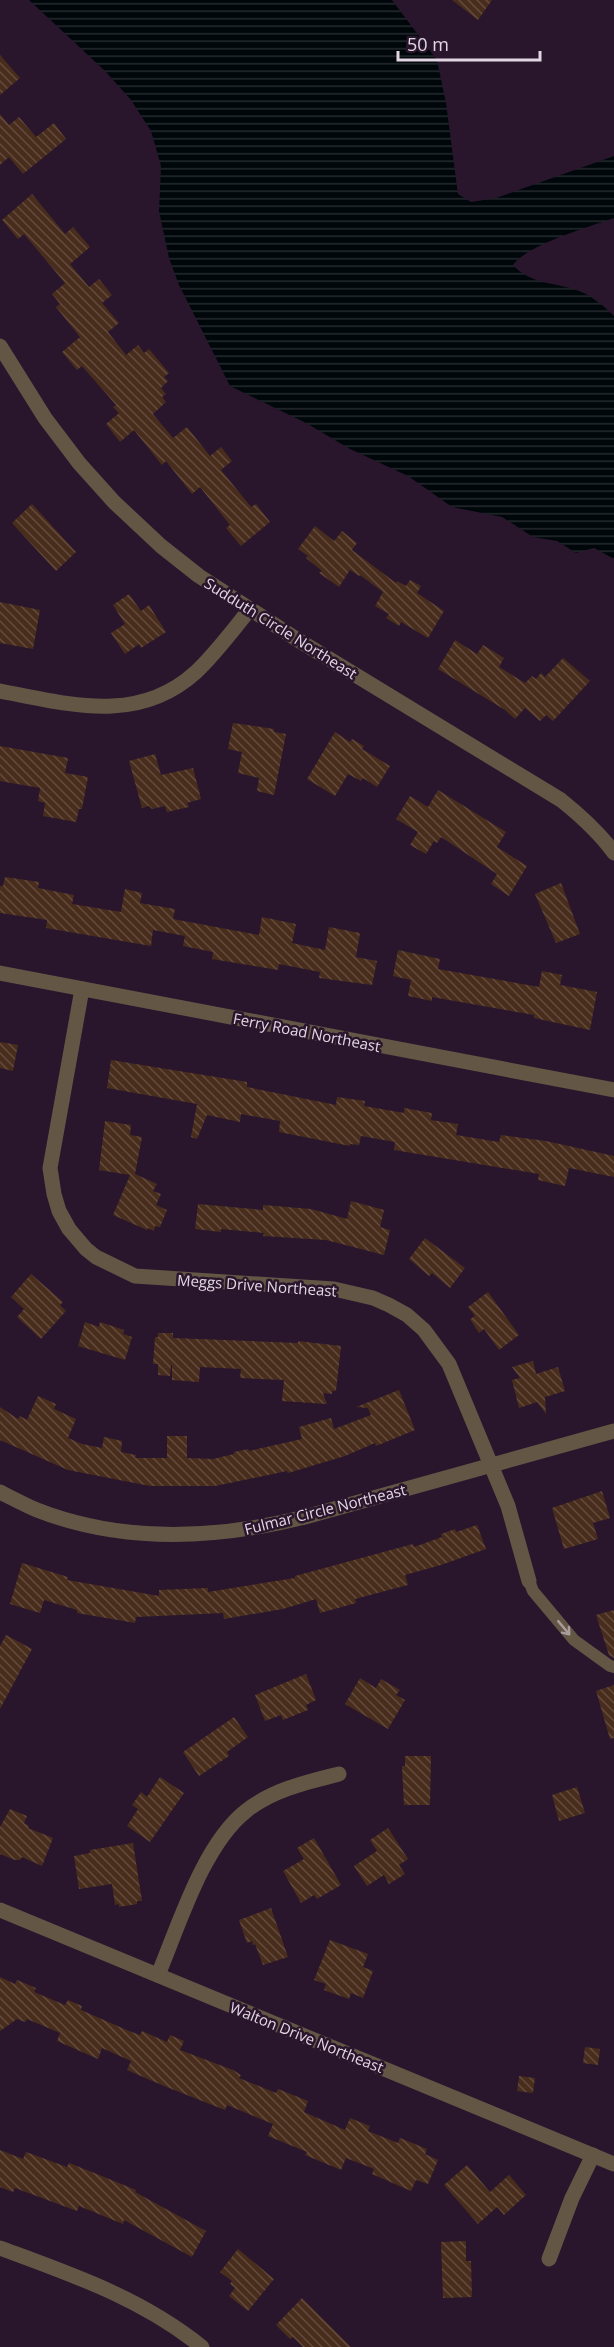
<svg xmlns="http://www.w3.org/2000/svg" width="614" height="2347" font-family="'Open Sans',sans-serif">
  <defs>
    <pattern id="water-rules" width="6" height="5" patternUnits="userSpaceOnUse" patternTransform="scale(1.5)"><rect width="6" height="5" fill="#00070b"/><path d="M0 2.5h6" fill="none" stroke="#252a2e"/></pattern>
    <pattern id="building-back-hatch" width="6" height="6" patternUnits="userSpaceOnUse" patternTransform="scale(1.5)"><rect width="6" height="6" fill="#492d1c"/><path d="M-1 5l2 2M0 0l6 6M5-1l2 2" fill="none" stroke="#634b3d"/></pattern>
  </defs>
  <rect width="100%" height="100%" fill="#29162c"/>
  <path fill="url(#water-rules)" d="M29,0H392L437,60L446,103L458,194L471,202L496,198L614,156V218C589,227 527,245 513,265C531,285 556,282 579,291C592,296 604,306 614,316V559L594,548L576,553L557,541L533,537L502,517L452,507L408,476L350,449L306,423L230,386L179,285L169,258L159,211L161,166L151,131L131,100L105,71Z"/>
  <g fill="url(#building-back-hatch)">
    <path d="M452,0H492L478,20Z"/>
    <path d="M0,55L20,78L0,95Z"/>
    <path d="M0,114L9,125L19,117L36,137L54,123L66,139L23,174L9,157L0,165Z"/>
    <path d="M32,194L65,234L73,227L90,247L70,264L89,287L99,279L112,295L102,303L119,323L108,332L126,355L138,345L144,353L149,349L169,373L164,377L168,381L161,388L166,394L162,397L166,402L153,414L173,438L187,427L210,456L221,447L232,461L221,470L251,507L256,504L270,522L241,546L226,528L230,525L200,487L192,494L166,461L162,465L134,430L120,442L106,424L119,413L113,407L116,405L82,366L77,370L62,352L80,337L56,307L60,304L52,294L65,283L24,234L18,239L2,220Z"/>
    <path d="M32,504L76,552L56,571L12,523Z"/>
    <path d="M315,526L334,541L342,531L357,543L352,550L396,583L397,581L406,586L410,580L421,586L417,593L444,611L428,638L401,622L399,626L386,618L389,614L375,606L383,592L360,575L359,576L350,570L339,587L319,573L322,571L306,558L308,556L298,549Z"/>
    <path d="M129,594L141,611L149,605L166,632L141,648L139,644L125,654L111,633L125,624L113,605Z"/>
    <path d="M0,602L40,610L33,649L0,643Z"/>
    <path d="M455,640L477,654L483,645L504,658L499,667L525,683L532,676L536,679L541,673L545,677L563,658L590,681L553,721L546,715L540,721L525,708L515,719L505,710L438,669Z"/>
    <path d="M233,723L274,729V732L286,734L274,795L257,791L259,778L238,773L242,752L228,749Z"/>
    <path d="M335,732L350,742L352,739L364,746L362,749L390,766L377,787L363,778L361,781L348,774L335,796L307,779Z"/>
    <path d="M0,746L68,758L65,773L88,777L82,809H79L76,822L43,816L45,803L38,801L40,788L0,781Z"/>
    <path d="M155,754L161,775L193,768L201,799L187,803L189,807L167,812L165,806L152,809L149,806L142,808L129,761Z"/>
    <path d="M438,790L506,832L497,847L527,866L509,896L491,884L497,874L441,837L437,843L434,841L426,854L410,845L418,832L396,819L410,796L428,807Z"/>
    <path d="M5,877L39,882L38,888L74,895L72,904L121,912L125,889L142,893L140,903L175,909L173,919L259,935L262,917L296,924L292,943L325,950L329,927L360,933L356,957L377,961L372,985L319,978L320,972L279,964L278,970L212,959L213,952L183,946L185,936L153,930L151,946L46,928L47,920L0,913V886H3Z"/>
    <path d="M561,883L580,934L556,943L535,894Z"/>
    <path d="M398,950L440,959L438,969L539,987L542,971L562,975L560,985L597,992L590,1030L534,1018V1015L432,997V1001L408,996L411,980L393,976Z"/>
    <path d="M0,1042L18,1045L13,1071L0,1068Z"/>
    <path d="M111,1060L247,1082V1087L336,1105L337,1097L365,1101L364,1106L404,1113V1108L432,1113L431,1120L458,1124L456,1135L499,1142L501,1135L546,1141L614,1156V1177L569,1168L565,1186L538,1180L539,1174L394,1150L395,1142L361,1136L359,1145L350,1144V1146L279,1132L280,1121L241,1114L240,1122L207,1115L197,1139L191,1137L197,1104L107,1088Z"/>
    <path d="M105,1121L131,1125L130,1135L142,1137L135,1174L157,1184L153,1191L161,1194L156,1205L167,1210L160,1227L155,1226L154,1231L148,1228L147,1230L113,1215L130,1175L99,1170Z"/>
    <path d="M351,1201L384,1210L380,1227L390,1230L384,1255L326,1240L263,1236L264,1233L221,1229V1232L195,1229L198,1204L263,1210V1205L311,1209L347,1219Z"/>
    <path d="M425,1238L465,1268L450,1288L432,1273L429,1276L409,1259Z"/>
    <path d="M31,1274L63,1302L60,1305L66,1311L41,1339L17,1317L24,1309L11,1297Z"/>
    <path d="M488,1292L519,1335L499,1350L484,1329L479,1333L470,1319L475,1316L468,1307Z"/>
    <path d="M85,1322L99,1327L100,1322L124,1330L123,1334L132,1337L125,1360L78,1346Z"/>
    <path d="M158,1333H173V1338L298,1343V1341L341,1346L336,1391H332V1394L323,1393L327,1404L282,1401L284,1380L240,1378L241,1369L200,1367L199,1382L172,1380V1365H171L170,1376L158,1375V1364H153L155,1337H158Z"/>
    <path d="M533,1361L536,1374L558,1367L565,1391L545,1397L546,1414L537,1402L519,1408L512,1380L520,1378L512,1367Z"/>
    <path d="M399,1390L415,1430L376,1446L375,1443L345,1456L288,1473L287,1471L215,1486H150L68,1470L0,1440V1407L18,1419L20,1416L27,1420L38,1396L56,1404L54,1409L76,1419L68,1438L82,1444L102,1448L104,1437L122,1441L121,1452L136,1455L135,1458H167V1436H187V1458L213,1459L234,1454V1452L248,1449L249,1451L302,1439L299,1427L331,1418L334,1429L371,1415L368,1408L356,1407Z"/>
    <path d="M602,1491L610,1518L593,1523L598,1539L564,1549L552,1508Z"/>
    <path d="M477,1525L486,1549L441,1565L405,1575L408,1585L355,1599L356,1603L320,1613L316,1599L283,1609L224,1619L223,1613L136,1617L135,1623L77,1613V1610L44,1600L40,1613L10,1604L22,1563L68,1577L67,1580L159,1596V1590L208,1588V1592L295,1578V1576L413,1544L414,1547L442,1537L441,1534L455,1529L456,1532Z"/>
    <path d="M614,1610V1658L609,1655L596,1615Z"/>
    <path d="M6,1635L32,1649L0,1709V1646Z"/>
    <path d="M306,1674L316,1700L306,1705L308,1710L283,1720L281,1715L265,1721L255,1695Z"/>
    <path d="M360,1678L376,1688L381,1679L400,1690L396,1695L405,1700L388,1729L345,1704Z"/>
    <path d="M614,1685V1738L610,1739L596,1691Z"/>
    <path d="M234,1717L248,1737L227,1752L229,1756L199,1776L183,1752Z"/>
    <path d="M405,1756H431L430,1805H404L402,1766H405Z"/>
    <path d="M160,1777L184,1793L150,1842L127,1826L138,1809L132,1805L141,1792L147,1797Z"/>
    <path d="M577,1787L585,1813L559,1821L552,1795Z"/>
    <path d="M10,1809L27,1816L24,1823L29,1826L28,1828L53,1838L42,1866L22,1857L20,1860H15L0,1854V1827Z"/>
    <path d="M388,1828L408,1859L399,1865L405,1874L389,1884L384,1875L367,1886L354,1866L377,1851L370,1840Z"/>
    <path d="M314,1838L341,1885L317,1899L314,1895L301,1903L283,1871L304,1859L297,1848Z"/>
    <path d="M133,1843L142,1901H137V1904L119,1907V1904L115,1905L112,1884L79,1889L74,1856L90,1853V1850Z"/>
    <path d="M271,1908L288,1957L263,1965L255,1944L253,1945L252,1941L247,1943L239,1920Z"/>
    <path d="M330,1940L368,1954L363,1967L373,1971L363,1998L351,1993L349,1999L324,1990L326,1984L314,1980Z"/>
    <path d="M0,1977L15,1984L17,1980L36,1988L34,1992L65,2005L68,2000L82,2006L81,2010L129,2031L140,2035L142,2031L167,2042L170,2035L184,2041L180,2050L233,2070L241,2075L239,2078L276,2093L278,2089L308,2101L304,2112L345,2130L350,2118L370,2126L368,2131L398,2143L400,2138L427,2149L425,2154L438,2160L428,2184L416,2180L411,2191L372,2174L374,2169L346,2158L341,2170L305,2155L307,2152L268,2136L273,2124L227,2105L225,2110L164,2086L127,2070L131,2061L102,2048L98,2059L57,2041L60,2033L27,2019L25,2022L17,2019L0,2031Z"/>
    <path d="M585,2047L600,2049L598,2065L583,2063Z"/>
    <path d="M519,2076L535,2078L533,2093L517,2091Z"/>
    <path d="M0,2150L23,2159L26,2152L67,2167L69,2163L92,2172L136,2190L135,2192L206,2231L192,2257L124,2220L123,2224L79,2206L77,2211L15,2188L13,2192L0,2187Z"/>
    <path d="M467,2165L490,2192L509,2175L526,2195L504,2215L497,2207L478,2224L444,2185Z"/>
    <path d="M466,2241V2261H471L472,2297L443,2298L441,2242Z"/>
    <path d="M238,2249L274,2279L248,2311L229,2296L235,2288L230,2284L232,2281L220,2272Z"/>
    <path d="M302,2298L351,2347H303L293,2337L290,2339L276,2325Z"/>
  </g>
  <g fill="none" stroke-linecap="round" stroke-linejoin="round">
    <path stroke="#645645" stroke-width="12" d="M529,1581L533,1591L574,1640L610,1666L614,1667"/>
    <g stroke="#645645" stroke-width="15">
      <path d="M0,346L45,418L79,463L114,502L161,546L199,576L298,640L561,800C581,816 599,832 614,853"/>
      <path d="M0,691C69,704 138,725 196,672C216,653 233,630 250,609"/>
      <path d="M0,973L614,1090"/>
      <path d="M82,989L50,1168L54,1194L59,1211L69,1229L86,1249L96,1257L135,1276L334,1289L373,1298L389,1305L407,1315L424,1330L449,1364L508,1506L529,1581"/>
      <path d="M0,1492C12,1498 25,1505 37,1510C124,1544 217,1539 305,1517L614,1431"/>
      <path d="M0,1910L614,2164"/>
      <path d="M158,1975C179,1925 203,1845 246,1811C272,1790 307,1782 339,1774"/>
      <path d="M549,2259L572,2198L593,2155"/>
    </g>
    <path stroke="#645645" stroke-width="15" d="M0,2248C73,2275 141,2298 202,2347"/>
  </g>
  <defs><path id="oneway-shaft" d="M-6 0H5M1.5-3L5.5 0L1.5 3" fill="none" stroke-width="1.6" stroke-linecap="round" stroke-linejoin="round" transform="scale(1.5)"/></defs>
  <use stroke="#a99c9c" href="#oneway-shaft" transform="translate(564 1628) rotate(50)"/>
  <g text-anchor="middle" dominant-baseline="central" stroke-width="5" stroke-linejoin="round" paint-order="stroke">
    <g font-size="15" fill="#e2d5e4" stroke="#29162c">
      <text transform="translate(281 628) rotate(32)">Sudduth Circle Northeast</text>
      <text transform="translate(307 1032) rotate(11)">Ferry Road Northeast</text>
      <text transform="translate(257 1285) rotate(4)">Meggs Drive Northeast</text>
      <text transform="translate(325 1509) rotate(-14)">Fulmar Circle Northeast</text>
      <text transform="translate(307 2037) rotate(22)">Walton Drive Northeast</text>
    </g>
  </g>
  <path d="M398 51v9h142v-9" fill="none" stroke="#e2d5e4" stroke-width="3"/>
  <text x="407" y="51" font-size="18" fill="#e2d5e4" stroke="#29162c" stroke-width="4.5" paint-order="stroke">50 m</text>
</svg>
